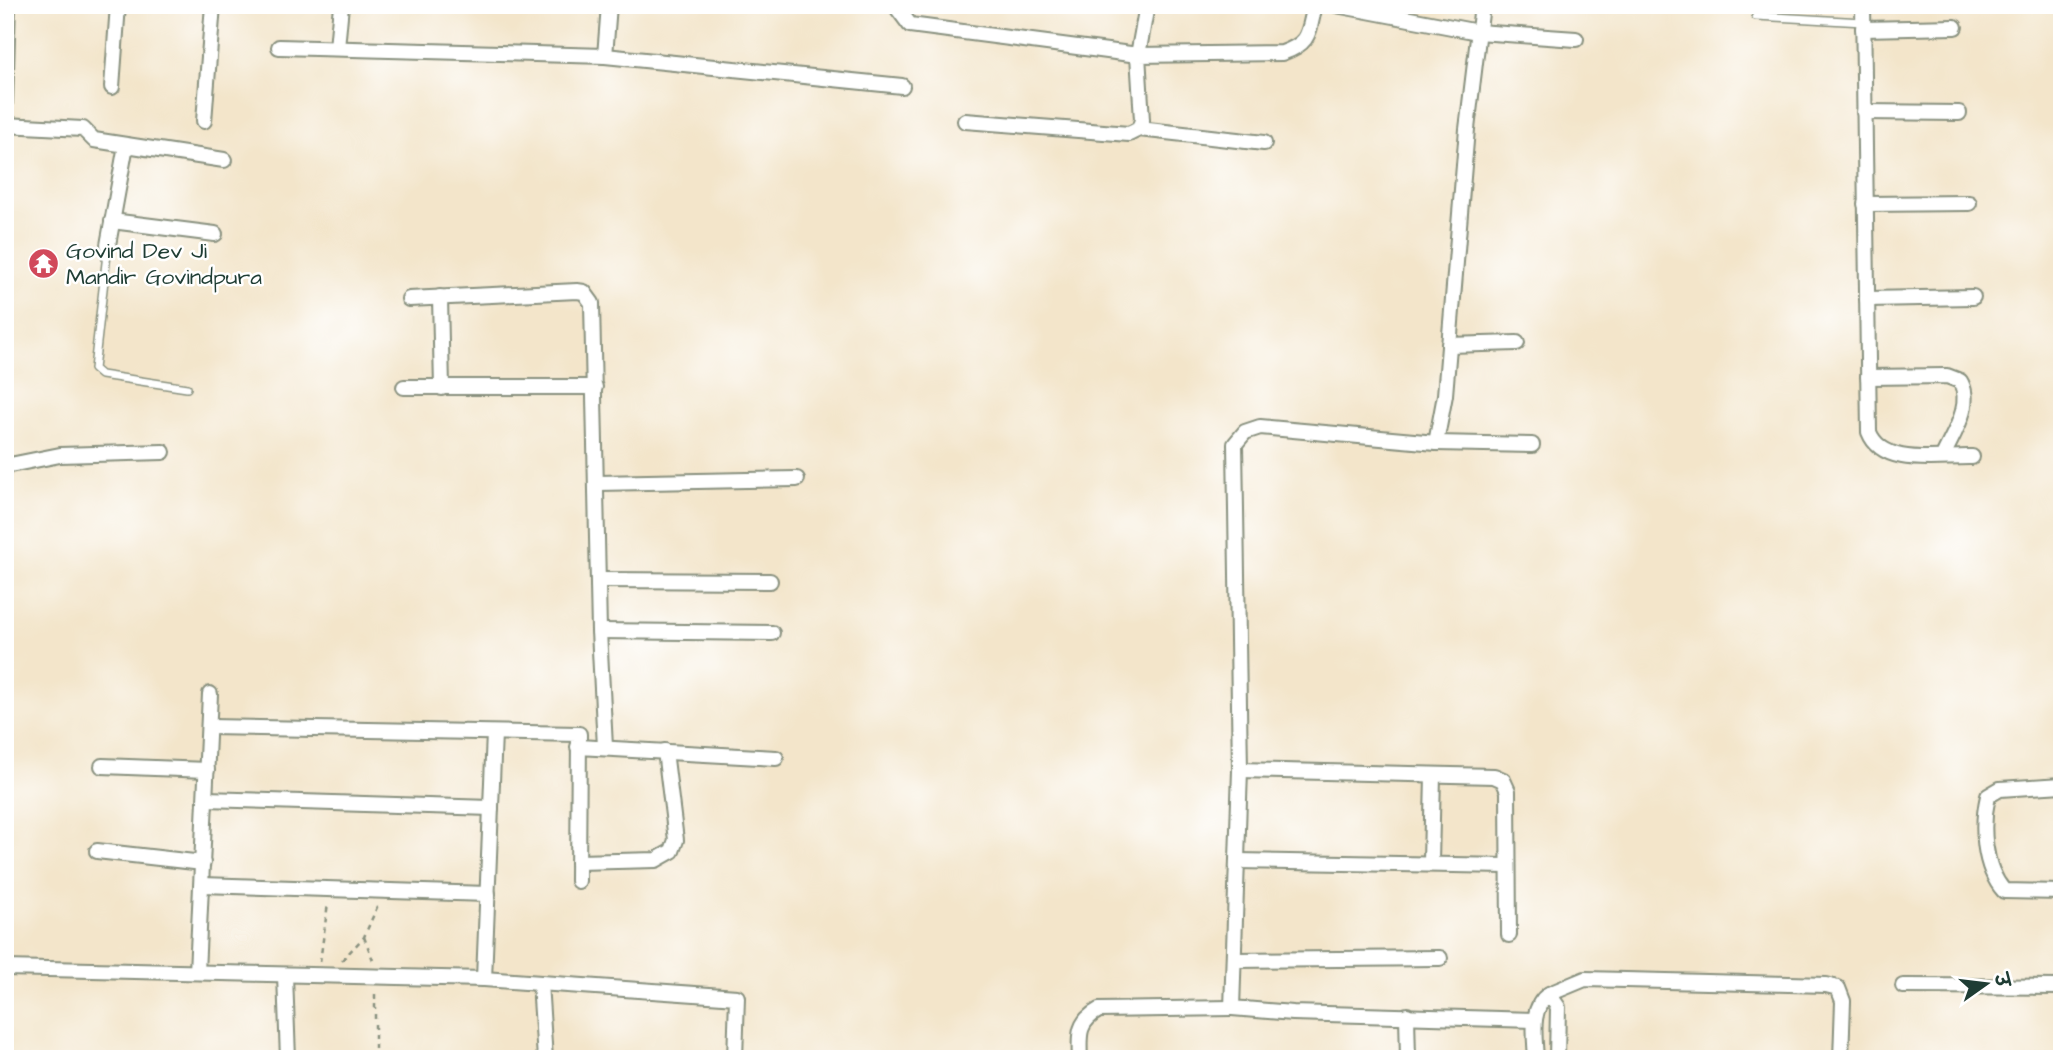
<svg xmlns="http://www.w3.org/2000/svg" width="2067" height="1064" font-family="'Architects Daughter','Playpen Sans Deva',sans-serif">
  <rect width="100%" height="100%" fill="#fff"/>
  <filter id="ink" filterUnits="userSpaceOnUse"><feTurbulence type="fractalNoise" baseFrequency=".0143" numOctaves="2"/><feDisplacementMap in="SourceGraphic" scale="14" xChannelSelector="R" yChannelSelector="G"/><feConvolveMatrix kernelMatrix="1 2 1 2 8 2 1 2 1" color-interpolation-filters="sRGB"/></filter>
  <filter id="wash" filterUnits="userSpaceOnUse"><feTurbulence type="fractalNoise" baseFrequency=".00686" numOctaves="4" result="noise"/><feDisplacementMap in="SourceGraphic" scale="28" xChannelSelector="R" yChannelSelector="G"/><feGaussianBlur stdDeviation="1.57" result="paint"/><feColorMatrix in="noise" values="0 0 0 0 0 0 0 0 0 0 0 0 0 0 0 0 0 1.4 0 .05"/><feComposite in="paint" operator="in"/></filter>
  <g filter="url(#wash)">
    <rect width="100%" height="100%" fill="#f3e5ca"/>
  </g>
  <g filter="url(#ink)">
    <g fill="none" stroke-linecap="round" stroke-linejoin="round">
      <defs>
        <g id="service">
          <path d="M1756,16L1863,22"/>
          <path d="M108,245L94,369L101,375L187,388"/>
        </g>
        <g id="minor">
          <path d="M899,5L898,9L910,25L1138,55L1147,5"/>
          <path d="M1336,5L1478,32L1576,39"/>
          <path d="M1482,5L1467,129L1445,395L1436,443L1260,427L1245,432L1235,444L1240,770L1232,1008L1293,1013L1534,1020"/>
          <path d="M1863,5L1869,432C1883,468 1939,456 1972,457"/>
          <path d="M1863,29L1955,27"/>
          <path d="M279,47L605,56L902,86"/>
          <path d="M337,48L341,5"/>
          <path d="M605,56L609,5"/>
          <path d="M112,87L118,5"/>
          <path d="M5,105L8,5"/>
          <path d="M1864,112L1959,113"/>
          <path d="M204,121L213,5"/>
          <path d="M965,121L1129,134L1139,129L1142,120L1138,55L1282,53C1311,43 1308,33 1315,5"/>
          <path d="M5,125L83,129L94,140L224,160"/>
          <path d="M1139,129L1264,143"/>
          <path d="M1865,204L1969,203"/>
          <path d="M112,221L215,234"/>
          <path d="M108,245L126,145"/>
          <path d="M440,297L442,388"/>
          <path d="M409,299L577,291L584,292L592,303L599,631L605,747"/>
          <path d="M1867,299L1973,297"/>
          <path d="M1449,345L1517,343"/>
          <path d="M1868,377L1947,376L1960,381C1974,404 1953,434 1943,456"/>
          <path d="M404,387H595"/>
          <path d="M1436,443L1532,445"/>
          <path d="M5,466L60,455L163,452"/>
          <path d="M598,483L797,479"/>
          <path d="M598,580L770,581"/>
          <path d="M599,631L772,633"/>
          <path d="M210,727L579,734L578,881"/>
          <path d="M578,747L776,758"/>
          <path d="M102,766L207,770"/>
          <path d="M1240,770L1494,776L1503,780L1508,791L1509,935"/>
          <path d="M2062,785L2000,789L1988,796C1981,826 1983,867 2004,891L2062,892"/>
          <path d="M206,799L491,808"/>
          <path d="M97,851L203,863"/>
          <path d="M1238,861L1508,866"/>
          <path d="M578,862L656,860L672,851L676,840L665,751"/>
          <path d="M1431,862L1433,775"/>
          <path d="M202,885L488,894"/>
          <path d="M1236,960L1440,958"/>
          <path d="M5,968L484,979L737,997L735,1059"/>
          <path d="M197,972L210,694"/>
          <path d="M285,975L288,1059"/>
          <path d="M484,979L494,733"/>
          <path d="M540,983L545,1059"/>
          <path d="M1903,986L2062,987"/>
          <path d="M1549,994L1585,979L1826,985L1838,988L1843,1001L1841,1059"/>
          <path d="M1407,1015L1408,1059"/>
          <path d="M1080,1059C1079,1036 1077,1022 1099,1010L1232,1008"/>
          <path d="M1536,1059C1535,1037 1529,1008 1549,994L1558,1007L1557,1059"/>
        </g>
      </defs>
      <use href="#service" stroke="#89917f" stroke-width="10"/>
      <use href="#minor" stroke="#89917f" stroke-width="18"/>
      <g stroke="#89917f" stroke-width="2.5" stroke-dasharray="5 5" stroke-linecap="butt">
        <path d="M364,937L373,960"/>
        <path d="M342,960L364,937L378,905"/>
        <path d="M320,962L328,903"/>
        <path d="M375,1059V991"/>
      </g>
      <use href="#service" stroke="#fff" stroke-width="7"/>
      <use href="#minor" stroke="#fff" stroke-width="14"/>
    </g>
  </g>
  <defs>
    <symbol id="temple-disc" viewBox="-11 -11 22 22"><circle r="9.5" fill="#d1495b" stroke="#fff"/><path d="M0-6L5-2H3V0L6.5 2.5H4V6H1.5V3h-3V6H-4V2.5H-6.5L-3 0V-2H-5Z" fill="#fff"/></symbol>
  </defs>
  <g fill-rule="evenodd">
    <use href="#temple-disc" x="26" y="246" width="35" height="35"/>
  </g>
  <g text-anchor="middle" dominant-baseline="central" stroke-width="5" stroke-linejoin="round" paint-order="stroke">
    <g font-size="23" fill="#1f3d34" stroke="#fff" text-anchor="start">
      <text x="66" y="251">Govind Dev Ji<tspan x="66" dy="26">Mandir Govindpura</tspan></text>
    </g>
  </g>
  <rect width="2067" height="1064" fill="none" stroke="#fff" stroke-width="28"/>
  <g transform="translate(1986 984) rotate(76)" stroke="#ffffff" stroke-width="5" paint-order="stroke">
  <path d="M0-5L12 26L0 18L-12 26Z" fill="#1f3d34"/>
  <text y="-10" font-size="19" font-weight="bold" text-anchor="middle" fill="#1f3d34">उ</text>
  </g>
</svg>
